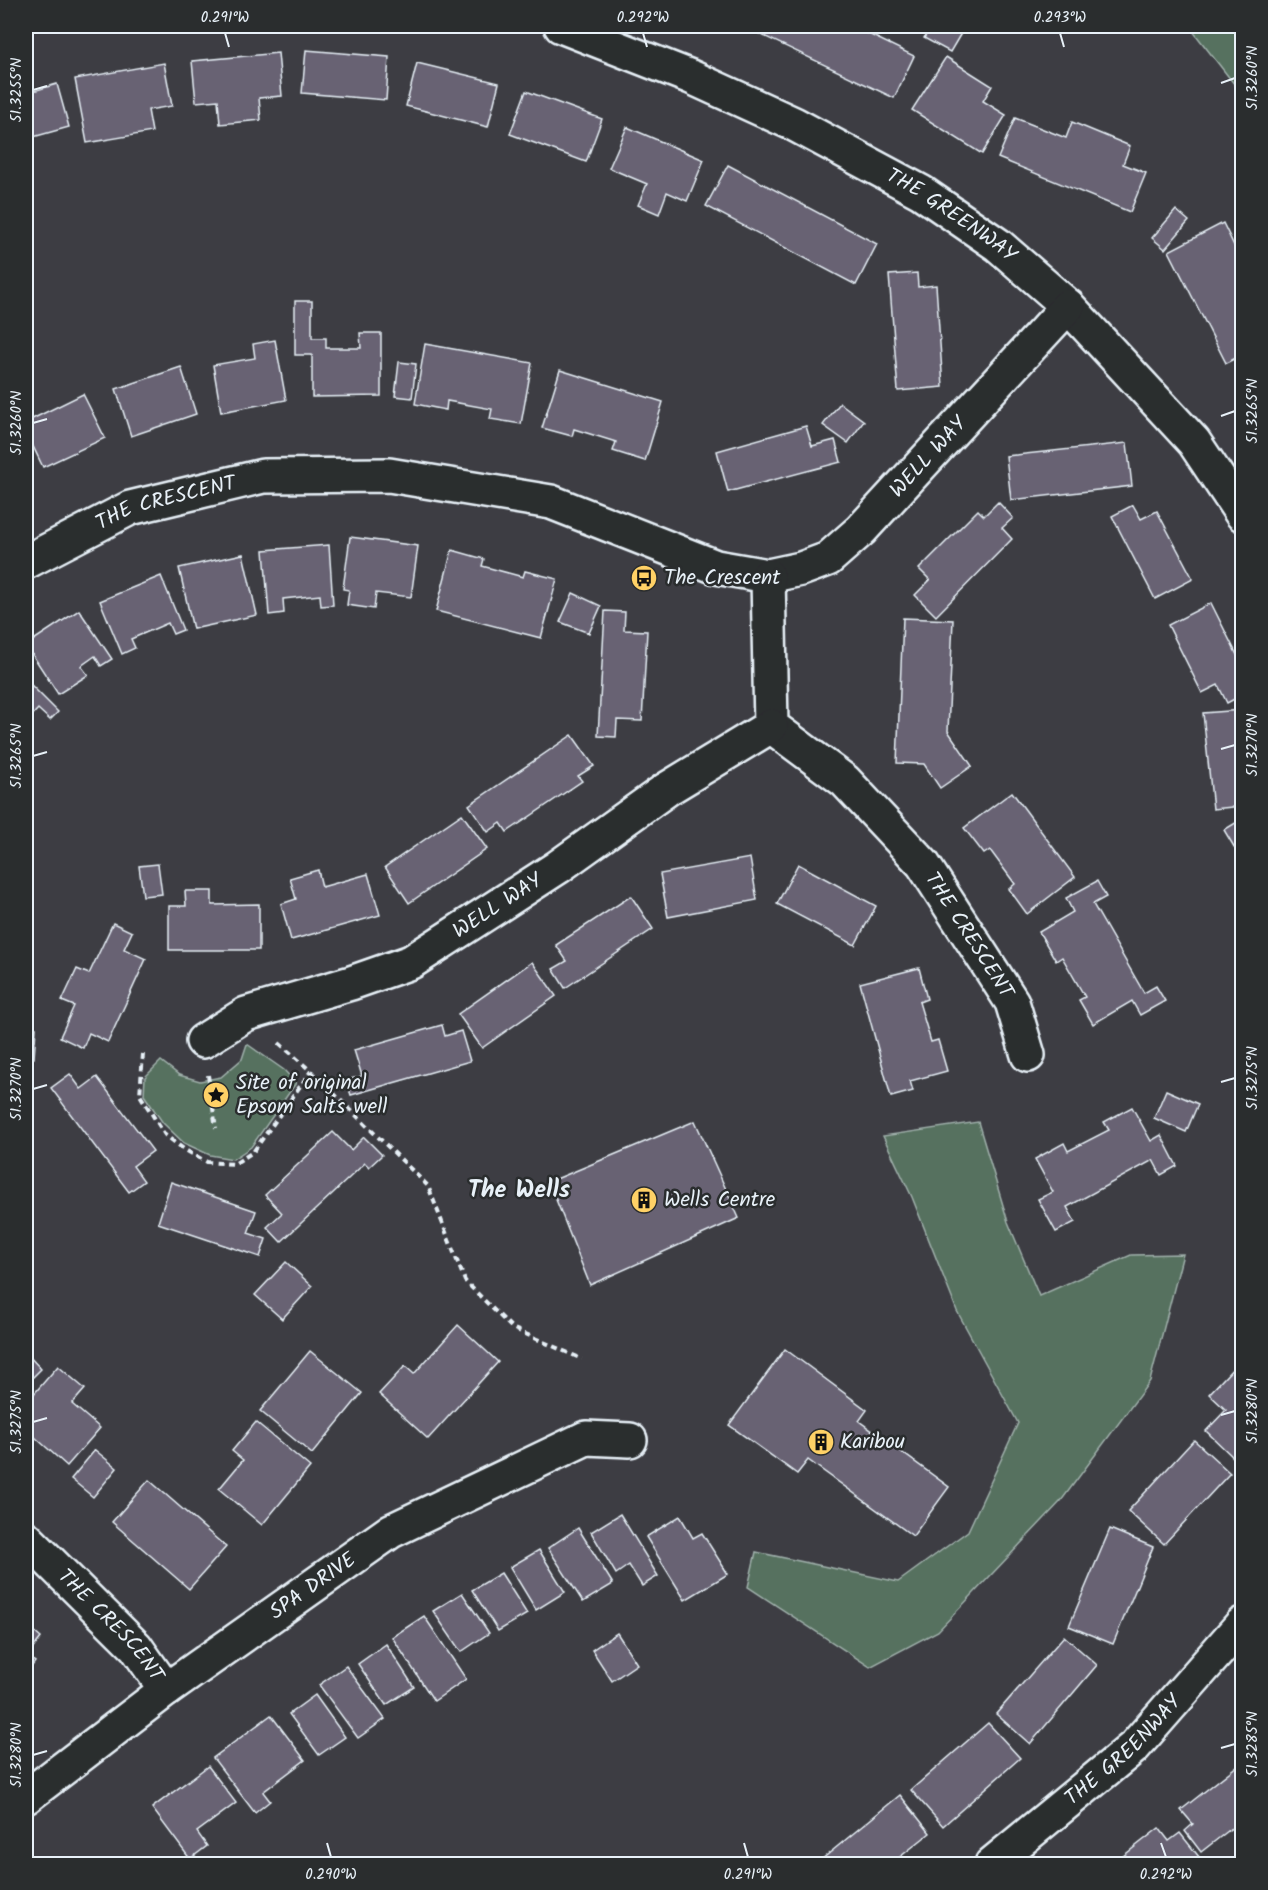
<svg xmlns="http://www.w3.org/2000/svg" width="1268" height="1890" font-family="Kalam,sans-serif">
  <rect width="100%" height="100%" fill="#3d3d43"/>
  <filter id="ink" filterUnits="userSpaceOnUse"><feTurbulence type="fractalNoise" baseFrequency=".0167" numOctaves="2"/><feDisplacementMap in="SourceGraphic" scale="12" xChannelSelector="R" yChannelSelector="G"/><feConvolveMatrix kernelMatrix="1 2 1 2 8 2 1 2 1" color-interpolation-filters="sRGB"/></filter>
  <g filter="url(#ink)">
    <g fill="#57715f" stroke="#a0b1ac" stroke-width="1.5">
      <path d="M1189,26H1242V94Z"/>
      <path d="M247,1044L284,1070L296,1083L251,1147L233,1159L210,1155L184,1143L163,1123L144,1095L145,1077L161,1061L179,1075L200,1081L221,1077L242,1059Z"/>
      <path d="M978,1122L1008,1222L1039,1296L1131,1255L1183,1254L1150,1381L1061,1501L938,1631L870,1667L748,1587L756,1552L898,1582L968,1531L1018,1423L957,1311L912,1197L883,1136Z"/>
    </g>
    <g fill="#686273" stroke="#e8f1f8" stroke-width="1.5">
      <path d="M743,26H855L854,27L914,56L894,98Z"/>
      <path d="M931,26H955L963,30L950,52L924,38Z"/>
      <path d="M306,50L389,57L386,100L302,93Z"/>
      <path d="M278,53L282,96L259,98L261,120L220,124L218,100L196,102L192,61Z"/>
      <path d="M946,57L992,86L983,101L1006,115L982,154L912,110Z"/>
      <path d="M164,63L172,106L148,110L152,132L87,143L75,79Z"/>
      <path d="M417,63L499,83L488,127L406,106Z"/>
      <path d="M57,84L69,127L26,139V93Z"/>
      <path d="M526,91L602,119L586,162L510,134Z"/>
      <path d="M1015,118L1066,138L1072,122L1130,146L1123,164L1146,173L1130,212L998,158Z"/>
      <path d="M627,127L704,160L687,201L667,192L659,214L638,205L647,184L609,168Z"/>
      <path d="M728,165L877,244L856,285L706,206Z"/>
      <path d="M1176,210L1189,221L1165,249L1152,238Z"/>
      <path d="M1223,223L1242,262V281L1237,284L1242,295V355L1226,363L1169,251Z"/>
      <path d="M917,273L918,287L936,285L943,387L898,391L889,275Z"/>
      <path d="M295,301H312V338H326V348H361L360,333H381V396L312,397V355H295Z"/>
      <path d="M275,340L286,400L221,412L213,365L255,358L253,344Z"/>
      <path d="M425,344L532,363L521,424L490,419L492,409L447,401L446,410L415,404Z"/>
      <path d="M399,362L416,364L412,398L395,396Z"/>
      <path d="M181,367L196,414L131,436L116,389Z"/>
      <path d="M560,370L663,402L645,461L613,451L616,442L574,429L572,436L542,428Z"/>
      <path d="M1242,375V389L1236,379Z"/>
      <path d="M83,394L105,438L43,467L26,432V422Z"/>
      <path d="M840,403L864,421L848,443L823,425Z"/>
      <path d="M806,426L812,446L835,440L841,462L728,492L717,451Z"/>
      <path d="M1127,443L1132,486L1011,500L1006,456Z"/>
      <path d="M998,502L1013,518L1002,528L1012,539L936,616L915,595L930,580L919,569L978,510L984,516Z"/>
      <path d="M1133,505L1141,519L1157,511L1193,579L1155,599L1112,516Z"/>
      <path d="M350,537L418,546L411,597L376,593L374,609L347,605L349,590L343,589Z"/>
      <path d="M329,545L333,605L321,606L320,595L283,599L284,613L269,615L264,550Z"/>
      <path d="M452,550L484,559L482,566L523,577L525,571L557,579L541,638L436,611Z"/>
      <path d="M243,554L257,615L193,629L179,568Z"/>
      <path d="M161,576L183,630L173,634L168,623L131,639L135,648L122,654L100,601Z"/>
      <path d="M573,593L601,606L589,633L560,622Z"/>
      <path d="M1211,603L1242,665V695L1227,703L1218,685L1202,693L1168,625Z"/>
      <path d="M79,610L112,659L101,666L95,656L81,666L88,675L58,694L26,645Z"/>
      <path d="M605,611L625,612L624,630L647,631L642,721L617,720L616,737L598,736Z"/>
      <path d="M903,618L953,620L948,731L972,766L940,788L924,764L897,763Z"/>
      <path d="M26,680L58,712L50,720L38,709L26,722Z"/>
      <path d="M1242,710V806L1213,809L1203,713Z"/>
      <path d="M572,735L594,766L578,776L582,781L507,832L501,823L488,832L469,805Z"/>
      <path d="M1012,792L1075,877L1027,914L1009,889L1015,884L990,850L984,854L964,828Z"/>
      <path d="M462,814L487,849L409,903L385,867Z"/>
      <path d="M1242,819V860L1224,830Z"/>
      <path d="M750,858L757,900L668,917L660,874Z"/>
      <path d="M158,864L162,894L143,896L139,866Z"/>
      <path d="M798,864L876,906L855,945L777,904Z"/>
      <path d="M318,870L322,887L368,874L380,915L291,940L281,904L296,899L290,878Z"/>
      <path d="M1097,881L1106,897L1093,904L1144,993L1156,986L1165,1001L1140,1015L1132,1001L1093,1024L1079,1000L1085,997L1062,957L1056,961L1039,932L1073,912L1066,898Z"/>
      <path d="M185,891H212V905L259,904V950H169V906H186Z"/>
      <path d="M631,896L653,929L565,988L553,969L567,961L556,945Z"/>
      <path d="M113,923L132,932L124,949L146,959L108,1042L89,1033L83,1048L60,1037L74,1006L62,1001L77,969L89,974Z"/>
      <path d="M532,962L556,996L482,1048L458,1014Z"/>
      <path d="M919,968L927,999L919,1002L931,1042L938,1040L947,1071L910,1081L913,1091L891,1097L860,983Z"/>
      <path d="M442,1025L445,1036L461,1031L470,1061L351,1095L346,1080L362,1076L354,1050Z"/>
      <path d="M26,1027L36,1028L34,1058H26Z"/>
      <path d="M70,1074L81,1089L97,1077L153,1151L133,1166L144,1181L129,1192L51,1088Z"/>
      <path d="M1166,1090L1198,1104L1186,1132L1154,1118Z"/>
      <path d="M1132,1107L1151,1141L1161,1135L1177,1166L1161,1175L1153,1160L1067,1207L1075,1222L1056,1232L1038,1199L1053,1192L1035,1159L1064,1143L1068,1151L1109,1130L1104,1122Z"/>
      <path d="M695,1121L739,1218L590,1285L549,1182Z"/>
      <path d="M333,1132L351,1150L364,1137L382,1155L369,1167L365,1163L281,1242L267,1227L282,1213L265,1195Z"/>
      <path d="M171,1182L256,1211L248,1233L266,1239L260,1257L158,1223Z"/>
      <path d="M286,1262L312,1286L282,1319L255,1295Z"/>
      <path d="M458,1325L498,1362L428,1439L379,1394L405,1366L414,1374Z"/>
      <path d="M785,1349L867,1410L859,1421L949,1487L913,1536L808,1460L797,1474L729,1425Z"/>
      <path d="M310,1351L362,1393L312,1454L260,1411Z"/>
      <path d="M26,1353L41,1369L26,1384Z"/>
      <path d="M1239,1362L1242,1366V1457L1238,1462L1206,1431L1226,1410L1209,1394Z"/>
      <path d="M58,1366L85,1389L72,1404L100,1428L67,1466L26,1429V1403Z"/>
      <path d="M256,1422L310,1467L262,1525L219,1489L243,1460L232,1451Z"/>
      <path d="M1194,1440L1230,1473L1164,1544L1128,1511Z"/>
      <path d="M95,1450L117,1468L93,1497L71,1479Z"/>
      <path d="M149,1480L226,1547L189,1589L112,1522Z"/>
      <path d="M620,1514L658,1576L642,1586L629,1565L616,1574L591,1532Z"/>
      <path d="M680,1516L693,1538L702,1533L728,1574L685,1600L646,1537Z"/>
      <path d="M578,1528L613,1584L583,1602L548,1548Z"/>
      <path d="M1110,1529L1153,1547L1113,1644L1069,1626Z"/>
      <path d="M539,1550L565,1592L536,1610L510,1567Z"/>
      <path d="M501,1573L527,1614L498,1631L472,1590Z"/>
      <path d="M462,1593L489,1633L461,1652L433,1611Z"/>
      <path d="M424,1616L466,1679L434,1701L392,1637Z"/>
      <path d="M26,1625L41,1638L27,1656L35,1662L26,1674Z"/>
      <path d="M617,1633L637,1664L612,1681L592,1650Z"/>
      <path d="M1064,1636L1097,1665L1030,1744L996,1714Z"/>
      <path d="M386,1644L414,1687L386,1705L358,1664Z"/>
      <path d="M346,1666L385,1719L358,1738L319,1685Z"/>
      <path d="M315,1695L345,1737L319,1755L289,1714Z"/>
      <path d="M271,1715L305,1760L263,1792L270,1801L255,1813L213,1758Z"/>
      <path d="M988,1723L1020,1758L943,1826L911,1790Z"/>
      <path d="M1242,1762V1820L1201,1852L1185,1831L1193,1824L1181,1810Z"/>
      <path d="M208,1766L236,1803L197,1832L207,1846L190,1859L152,1808Z"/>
      <path d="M900,1795L930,1833L891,1864H825L821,1860Z"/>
      <path d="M1159,1828L1169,1841L1180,1833L1200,1858L1191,1864H1113Z"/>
    </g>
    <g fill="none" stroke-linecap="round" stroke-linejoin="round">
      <defs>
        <g id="minor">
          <path id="s1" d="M561,26L691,77L794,124L921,192L998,245L1068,306L1194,442L1242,514"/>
          <path id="s2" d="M26,562L130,508L263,476L389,475L551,502L716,567L768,576L801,569L828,559L861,530L1068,306"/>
          <path id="s3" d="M768,576L771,726L845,781L923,864L1012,1002L1028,1055"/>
          <path id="s4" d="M203,1041L246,1014L351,983L411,962L558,867L667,789L771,726"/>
          <path id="s5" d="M26,1538L136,1647L166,1690"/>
          <path id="s6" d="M26,1797L166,1690L391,1531L586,1438L630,1440"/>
          <path id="s7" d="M992,1864L1134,1747L1242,1624"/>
        </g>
      </defs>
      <use href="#minor" stroke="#e8f1f8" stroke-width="38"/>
      <g stroke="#e8f1f8" stroke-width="4" stroke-dasharray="6 4.5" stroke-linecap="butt">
        <path d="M279,1043L311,1071L428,1186L465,1281L512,1328L582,1359"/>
        <path d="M143,1054L140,1095L165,1135L185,1150L207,1162L234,1164L253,1152L311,1071"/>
        <path d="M208,1075L216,1128"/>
      </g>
      <use href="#minor" stroke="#2a2d2e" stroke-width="33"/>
    </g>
  </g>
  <path fill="none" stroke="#e8f1f8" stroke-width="2" d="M225,33L229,47M643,33L647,47M1060,33L1064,47M1221,83L1235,78M33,90L47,86M1221,416L1235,411M33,423L47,419M1221,749L1235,745M33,756L47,752M1221,1082L1235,1078M33,1089L47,1085M1221,1415L1235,1411M33,1422L47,1418M1221,1748L1235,1744M33,1755L47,1751M327,1843L331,1857M744,1843L748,1857M1161,1843L1166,1857"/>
  <defs>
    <symbol id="bus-disc" viewBox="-11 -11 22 22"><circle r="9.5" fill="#ffd166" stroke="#2a2d2e"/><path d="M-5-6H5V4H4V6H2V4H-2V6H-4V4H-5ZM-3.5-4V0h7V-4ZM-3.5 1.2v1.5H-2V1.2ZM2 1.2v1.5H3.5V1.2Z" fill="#111"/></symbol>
    <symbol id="sight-disc" viewBox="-11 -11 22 22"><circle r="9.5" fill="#ffd166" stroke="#2a2d2e"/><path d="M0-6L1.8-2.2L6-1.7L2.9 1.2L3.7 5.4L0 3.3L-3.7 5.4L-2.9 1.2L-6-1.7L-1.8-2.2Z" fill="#111"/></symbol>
    <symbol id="building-disc" viewBox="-11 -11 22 22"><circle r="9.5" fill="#ffd166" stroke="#2a2d2e"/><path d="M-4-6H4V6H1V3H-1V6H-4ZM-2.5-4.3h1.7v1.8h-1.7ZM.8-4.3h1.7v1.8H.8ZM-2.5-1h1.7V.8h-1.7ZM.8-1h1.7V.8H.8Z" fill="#111"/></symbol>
  </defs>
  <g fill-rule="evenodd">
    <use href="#bus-disc" x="629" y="563" width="30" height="30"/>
    <use href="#sight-disc" x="201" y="1080" width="30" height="30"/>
    <use href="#building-disc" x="629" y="1185" width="30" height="30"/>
    <use href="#building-disc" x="806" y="1427" width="30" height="30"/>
  </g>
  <g text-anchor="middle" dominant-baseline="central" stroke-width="5" stroke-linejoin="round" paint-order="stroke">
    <g font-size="21" fill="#e8f1f8" stroke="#2a2d2e">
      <text stroke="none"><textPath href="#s1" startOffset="435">THE GREENWAY</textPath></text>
      <text stroke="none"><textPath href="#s2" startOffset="980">WELL WAY</textPath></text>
      <text stroke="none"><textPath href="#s2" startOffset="153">THE CRESCENT</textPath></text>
      <text stroke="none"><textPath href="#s4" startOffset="327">WELL WAY</textPath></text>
      <text stroke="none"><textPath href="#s3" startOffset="441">THE CRESCENT</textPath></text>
      <text stroke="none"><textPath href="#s6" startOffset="356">SPA DRIVE</textPath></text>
      <text stroke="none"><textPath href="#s5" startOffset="122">THE CRESCENT</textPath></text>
      <text stroke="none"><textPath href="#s7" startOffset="174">THE GREENWAY</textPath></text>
    </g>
    <g font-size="21" fill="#e8f1f8" stroke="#2a2d2e" text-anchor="start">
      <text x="664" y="578">The Crescent</text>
      <text x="236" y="1083">Site of original<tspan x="236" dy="24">Epsom Salts well</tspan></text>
      <text x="664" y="1200">Wells Centre</text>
      <text x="840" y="1442">Karibou</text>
    </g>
    <g font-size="24" font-weight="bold" fill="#e8f1f8" stroke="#2a2d2e">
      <text x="519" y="1190">The Wells</text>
    </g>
  </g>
  <rect width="1268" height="1890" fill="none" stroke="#2a2d2e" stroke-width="66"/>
  <rect x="33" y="33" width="1202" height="1824" fill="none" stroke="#e8f1f8" stroke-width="2"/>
  <g font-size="15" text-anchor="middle" fill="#e8f1f8">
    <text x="225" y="22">0.291°W</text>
    <text x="643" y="22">0.292°W</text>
    <text x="1060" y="22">0.293°W</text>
    <text transform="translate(1252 78) rotate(-90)" y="5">51.3260°N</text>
    <text transform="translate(16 90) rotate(-90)" y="5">51.3255°N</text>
    <text transform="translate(1252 411) rotate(-90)" y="5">51.3265°N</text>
    <text transform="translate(16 423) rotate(-90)" y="5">51.3260°N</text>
    <text transform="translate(1252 745) rotate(-90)" y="5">51.3270°N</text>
    <text transform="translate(16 756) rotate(-90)" y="5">51.3265°N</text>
    <text transform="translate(1252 1078) rotate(-90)" y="5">51.3275°N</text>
    <text transform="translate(16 1089) rotate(-90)" y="5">51.3270°N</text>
    <text transform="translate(1252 1411) rotate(-90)" y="5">51.3280°N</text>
    <text transform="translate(16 1422) rotate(-90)" y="5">51.3275°N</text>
    <text transform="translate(1252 1744) rotate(-90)" y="5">51.3285°N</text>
    <text transform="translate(16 1755) rotate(-90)" y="5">51.3280°N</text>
    <text x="331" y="1879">0.290°W</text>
    <text x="748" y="1879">0.291°W</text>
    <text x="1166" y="1879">0.292°W</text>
  </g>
</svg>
